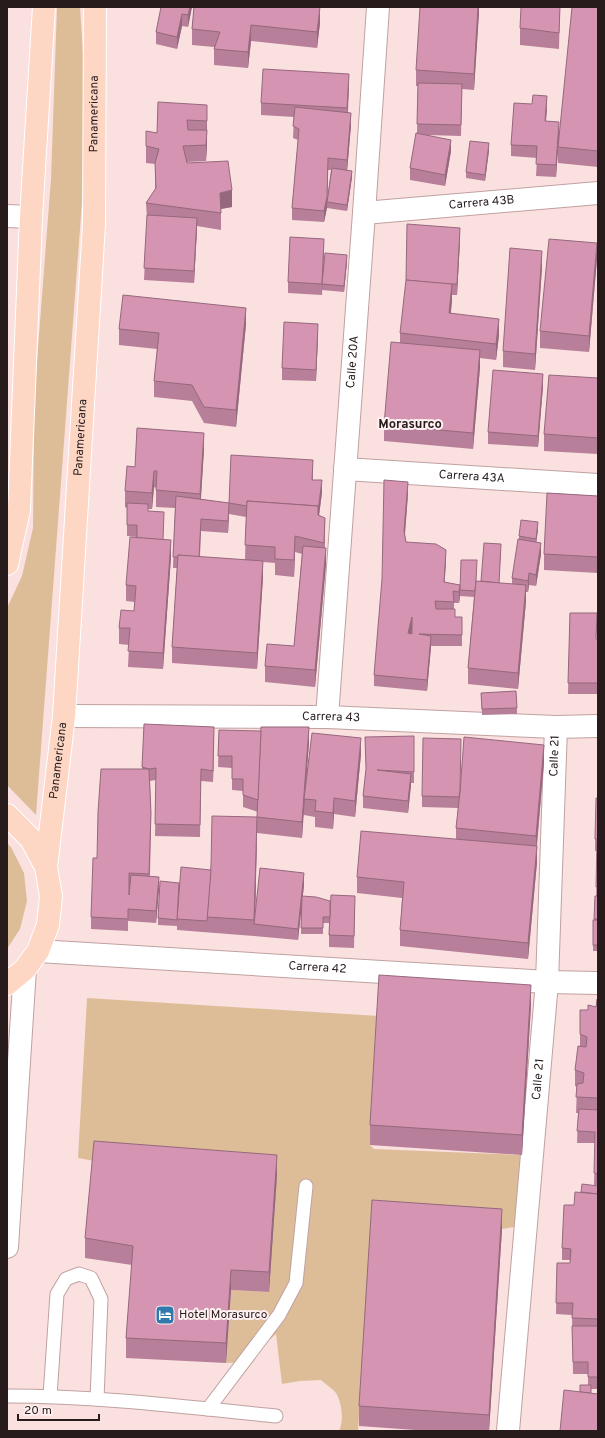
<svg xmlns="http://www.w3.org/2000/svg" width="605" height="1438" font-family="Overpass,sans-serif">
  <rect width="100%" height="100%" fill="#fbe0e0"/>
  <g fill="#ddbd98">
    <path d="M57,7H80L84,70L83,189L36,815L7,785V608L22,576L33,528L34,400L51,179Z"/>
    <path d="M7,843L11,847L24,873L27,901L20,929L7,949Z"/>
    <path d="M87,998L379,1016L370,1145L374,1149L522,1155L520,1226L502,1229L372,1220L358,1431H339C344,1420 342,1403 336,1393C332,1388 325,1384 321,1380L300,1381L282,1384L276,1334L245,1362L226,1363L231,1290L269,1292L94,1161L78,1158Z"/>
  </g>
  <g fill="none" stroke-linecap="round" stroke-linejoin="round">
    <defs>
      <g id="service">
        <path d="M7,1396C97,1396 187,1407 276,1416"/>
        <path d="M50,1396L57,1294L66,1279L79,1274L91,1278L101,1299L97,1399"/>
        <path d="M208,1409L279,1315L296,1283L306,1186"/>
      </g>
      <g id="minor">
        <path id="s1" d="M364,213L598,193"/>
        <path d="M7,216L31,217"/>
        <path id="s2" d="M345,469L598,485"/>
        <path id="s3" d="M64,716L327,717L556,727L598,726"/>
        <path id="s4" d="M327,717L364,213L378,7"/>
        <path id="s5" d="M38,951L547,982L598,983"/>
        <path id="s6" d="M508,1431L547,982L556,727"/>
      </g>
      <path id="secondary" d="M7,1247L25,969"/>
      <g id="primary">
        <path d="M7,564L19,510L31,217L44,7"/>
        <path d="M7,815L31,839L46,867L51,896L48,925L38,951L25,969L7,984"/>
        <path id="s7" d="M46,867L64,716L94,224L95,7"/>
      </g>
    </defs>
    <use href="#service" stroke="#c0a1a1" stroke-width="15"/>
    <use href="#minor" stroke="#c0a1a1" stroke-width="24"/>
    <use href="#secondary" stroke="#c0a1a1" stroke-width="24"/>
    <use href="#primary" stroke="#fff" stroke-width="24"/>
    <use href="#service" stroke="#fff" stroke-width="13"/>
    <use href="#minor" stroke="#fff" stroke-width="22"/>
    <use href="#secondary" stroke="#fff" stroke-width="22"/>
    <use href="#primary" stroke="#fed6c4" stroke-width="22"/>
  </g>
  <g fill="#b77f99" fill-rule="evenodd">
    <path d="M192,7L188,27L182,26L177,49L156,44V32Z"/>
    <path d="M194,7L320,23L317,48L251,41L248,68L214,65V47L192,45V29Z"/>
    <path d="M479,7L474,90L462,89L461,136L428,135L451,151L445,186L410,180V168L417,133L418,86H416V70Z"/>
    <path d="M560,7L559,49L520,45V28Z"/>
    <path d="M598,7V167L558,163V150L556,177L536,176L537,158L511,156V145L547,107L546,121L559,134Z"/>
    <path d="M349,85L348,113L351,125L347,171L352,177L347,211L327,208L324,222L292,220V208L298,140L293,138L294,117L261,115V103ZM328,170H331L327,201Z"/>
    <path d="M207,105V146L206,161L187,162L232,207L221,209V230L197,226L194,283L144,280L147,219L146,203L155,190V164L146,163V146L157,133Z"/>
    <path d="M489,150L485,181L466,178V172Z"/>
    <path d="M460,240L457,295H452L451,313L499,335L496,360L480,358V367L473,449L384,441V425L400,343V333Z"/>
    <path d="M324,251L323,270L347,261L344,292L322,290V295L288,293V282Z"/>
    <path d="M597,259L589,352L540,348V331Z"/>
    <path d="M542,267L535,370L503,367V351Z"/>
    <path d="M246,324L236,427L204,423L192,401L154,397V381L157,349L119,345V329Z"/>
    <path d="M318,335L316,381L282,380V368Z"/>
    <path d="M598,378V454L544,451V434Z"/>
    <path d="M543,386L538,447L488,444V432Z"/>
    <path d="M204,449L201,499L229,503L313,471V480L322,492L319,516L325,518V548L326,564L315,687L265,682V666L294,646L302,554L295,552L294,577L275,575V563L263,562V577L257,669L172,663V647L177,568H173L175,508L156,507V488L154,487L152,509H148V511L163,540L171,557L163,669L128,667L129,645L119,644V628L134,611L135,602L126,601V585L137,537L127,536V508L125,507V491L135,467ZM229,514L246,517L245,560L200,557L201,531L228,533Z"/>
    <path d="M408,494L405,535L406,542L446,561L444,582L460,585L476,581H481L501,550L499,583L512,584V578L519,539V536L538,529L536,542L541,554L536,586L529,585L528,592H526V601L518,689L468,684V668L474,597L460,596L459,603H454V609L455,617H462V646H431L427,691L374,686V675Z"/>
    <path d="M598,496V573L544,570V554Z"/>
    <path d="M570,613L597,625L596,639H598V694H568Z"/>
    <path d="M481,693L517,708V714L482,715Z"/>
    <path d="M219,730L309,743L305,791L361,754L355,817L334,814L333,829L315,827V817L304,815V802L302,838L257,833L255,919L304,885L298,940L254,936L177,930V926L158,925V918L179,883L211,870L257,817L258,812L243,807V791L232,790V768L218,767Z"/>
    <path d="M414,736V783H411L408,813L363,808V796L366,771Z"/>
    <path d="M214,739L213,782L201,781L200,837L155,836L156,780L150,781L151,825L150,876L159,889L156,923L128,921V931L91,929V917L142,769V767Z"/>
    <path d="M544,762L537,846V862L528,959L400,946V930L402,898L357,893V877L456,839V828L458,808L422,807V796Z"/>
    <path d="M598,798V951H593V920H594L595,896H596L597,851H595V839Z"/>
    <path d="M302,896L355,908L354,948L329,947V923H323V934H301Z"/>
    <path d="M598,999V1185H594L595,1143H577L578,1113H576L577,1087L575,1086V1070L580,1046V1010H588L596,1007Z"/>
    <path d="M531,1005L522,1155L370,1145V1125Z"/>
    <path d="M277,1175L269,1292L231,1290L226,1363L126,1358V1338L132,1265L85,1258V1238Z"/>
    <path d="M598,1186V1389H591L580,1392L588,1385V1374H573L572,1315L556,1314L557,1263H570V1260H562V1248L574,1205L581,1192Z"/>
    <path d="M502,1229L489,1431H429L359,1426V1406Z"/>
  </g>
  <g fill="#95687d">
    <path d="M190,7H192L188,27V15Z"/>
    <path d="M320,7V23L317,48V32Z"/>
    <path d="M478,7H479V14L474,90V74Z"/>
    <path d="M182,14V26L177,49V37Z"/>
    <path d="M251,25V41L248,68V52Z"/>
    <path d="M349,74V85L347,119V108Z"/>
    <path d="M547,96V107L545,133V121Z"/>
    <path d="M207,105V146L206,161V145Z"/>
    <path d="M351,113V125L347,172V160Z"/>
    <path d="M559,122V134L556,177V165Z"/>
    <path d="M451,140V151L445,186V175Z"/>
    <path d="M489,143V150L485,181V175Z"/>
    <path d="M328,158L327,208L324,222V211Z"/>
    <path d="M352,171V177L347,211V205Z"/>
    <path d="M232,190V207L220,209V193Z"/>
    <path d="M197,218V230L194,283V271Z"/>
    <path d="M460,228V240L457,295V284Z"/>
    <path d="M324,239V251L322,295V284Z"/>
    <path d="M597,243V259L589,352V336Z"/>
    <path d="M542,251V267L535,370V354Z"/>
    <path d="M347,255V261L344,292V286Z"/>
    <path d="M452,284V301L449,329V313Z"/>
    <path d="M246,308V324L236,427V410Z"/>
    <path d="M499,319V335L496,360V344Z"/>
    <path d="M318,324V335L316,381V370Z"/>
    <path d="M480,350V367L473,449V433Z"/>
    <path d="M543,374V386L538,447V436Z"/>
    <path d="M204,433V449L200,510V494Z"/>
    <path d="M154,471V487L152,509V493Z"/>
    <path d="M322,480V492L318,523V511Z"/>
    <path d="M408,482V494L404,543V531Z"/>
    <path d="M229,503V514L228,533V521Z"/>
    <path d="M538,522V529L536,545V539Z"/>
    <path d="M295,536V552L294,577V560Z"/>
    <path d="M171,540V557L163,669V653Z"/>
    <path d="M541,543V554L536,586V575Z"/>
    <path d="M326,548V564L315,687V670Z"/>
    <path d="M446,550V561L444,593V582Z"/>
    <path d="M263,561V577L257,669V653Z"/>
    <path d="M529,573V585L528,592V581Z"/>
    <path d="M460,585V596L459,603V592Z"/>
    <path d="M526,585V601L518,689V673Z"/>
    <path d="M412,617V628L408,645V633Z"/>
    <path d="M431,636V647L427,691V680Z"/>
    <path d="M214,727V739L213,782V771Z"/>
    <path d="M309,727V743L302,838V822Z"/>
    <path d="M361,738V754L355,817V801Z"/>
    <path d="M544,745V762L536,852V836Z"/>
    <path d="M411,774V786L408,813V801Z"/>
    <path d="M334,798V814L333,829V813Z"/>
    <path d="M257,817V833L255,924L254,920Z"/>
    <path d="M537,846V862L528,959V943Z"/>
    <path d="M304,873V885L298,940V929Z"/>
    <path d="M159,877V889L156,923V911Z"/>
    <path d="M531,985V1005L522,1155V1135Z"/>
    <path d="M277,1155V1175L269,1292V1272Z"/>
    <path d="M502,1209V1229L489,1431V1415Z"/>
    <path d="M231,1270V1290L226,1363V1343Z"/>
  </g>
  <g fill="#d594b2" stroke="#95687d" fill-rule="evenodd">
    <path d="M161,7H190L188,15L182,14L177,37L156,32Z"/>
    <path d="M194,7H320L317,32L251,25L248,52L214,49L220,32L192,29Z"/>
    <path d="M420,7H478L474,74L416,70Z"/>
    <path d="M521,7H560L559,33L520,28Z"/>
    <path d="M572,7H598V151L558,147Z"/>
    <path d="M263,69L349,74L347,108L261,103Z"/>
    <path d="M418,83L462,84L461,125L417,124Z"/>
    <path d="M533,95L547,96L545,121L559,122L556,165L536,164L537,146L511,145L514,103L532,104Z"/>
    <path d="M158,102L207,105V121L187,120L188,130H207L206,145L183,146L187,163L228,161L232,190L220,193L221,213L146,203L156,188L155,163L159,149L146,146V131L157,133Z"/>
    <path d="M295,107L351,113L347,160L328,158L327,197L324,211L292,208L299,129L293,126Z"/>
    <path d="M416,133L451,140L445,175L410,168Z"/>
    <path d="M470,141L489,143L485,175L466,172Z"/>
    <path d="M332,168L352,171L347,205L327,202Z"/>
    <path d="M147,215L197,218L194,271L144,268Z"/>
    <path d="M407,224L460,228L457,284H445L406,280Z"/>
    <path d="M290,237L324,239L322,284L288,282Z"/>
    <path d="M549,239L597,243L589,336L540,331Z"/>
    <path d="M510,248L542,251L535,354L503,351Z"/>
    <path d="M325,253L347,255L344,286L322,284Z"/>
    <path d="M406,280L452,284L449,313L499,319L496,344L400,333Z"/>
    <path d="M123,295L246,308L236,410L204,407L192,385L154,381L159,333L119,329Z"/>
    <path d="M284,322L318,324L316,370L282,368Z"/>
    <path d="M391,342L480,350L473,433L384,425Z"/>
    <path d="M493,370L543,374L538,436L488,432Z"/>
    <path d="M549,375L598,378V438L544,434Z"/>
    <path d="M137,428L204,433L200,494L156,490L157,471H154L152,493L125,491L127,466L135,467Z"/>
    <path d="M231,455L313,460L312,480H322L318,511V506L247,501V506L229,503L228,521L201,519L199,557L178,555V557H173L176,496L229,503Z"/>
    <path d="M384,480L408,482L404,531L406,542L436,544L446,550L444,582L460,585L459,592L453,591L454,602L435,601L436,609H455V617H462V635L419,634L431,636L427,680L374,675L382,579ZM412,617V634L408,633Z"/>
    <path d="M547,493L598,496V557L544,554Z"/>
    <path d="M247,501L318,506V515L325,518L324,543L295,536L294,560L275,559V547L245,545Z"/>
    <path d="M127,503L148,504V511L164,512L163,540L137,538V525H127Z"/>
    <path d="M521,520L538,522L536,539L519,536Z"/>
    <path d="M130,537L171,540L163,653L128,651L130,628H119L121,610L134,611L136,586L126,585Z"/>
    <path d="M518,539L541,543L536,575L529,573L528,581L512,578Z"/>
    <path d="M484,543L501,544L499,583L481,581Z"/>
    <path d="M303,546L326,548L315,670L265,666L267,644L294,646Z"/>
    <path d="M178,555L263,561L257,653L172,647Z"/>
    <path d="M461,560H477L476,581L475,591L460,590Z"/>
    <path d="M476,581L526,585L518,673L468,668Z"/>
    <path d="M570,613H597L596,639H598V683H568Z"/>
    <path d="M516,691L517,708L482,709L481,693Z"/>
    <path d="M144,724L214,727L213,771L201,769L200,825L155,824L156,768L149,769L151,813L149,874L129,873V895L131,875L159,877L156,911L128,909V919L91,917L93,858H97L98,812L101,769H149L142,767Z"/>
    <path d="M261,727H309L302,822L257,817L254,920L207,917L211,865L212,816L257,817Z"/>
    <path d="M219,730L261,731L258,800L243,795V779H232V756H218Z"/>
    <path d="M312,733L361,738L355,801L334,798L333,813L315,811L316,800L304,799Z"/>
    <path d="M414,736V772L377,770L411,774L408,801L363,796L366,769L365,737Z"/>
    <path d="M464,737L544,745L536,836L456,828L460,792Z"/>
    <path d="M423,738L461,739L460,790L459,797L422,796Z"/>
    <path d="M596,798H598V839H595Z"/>
    <path d="M361,831L537,846L528,943L400,930L404,882L357,877Z"/>
    <path d="M597,841H598V887H596Z"/>
    <path d="M181,867L211,870L207,921L177,919Z"/>
    <path d="M260,868L304,873L298,929L254,924Z"/>
    <path d="M160,881L179,883L177,920L158,918Z"/>
    <path d="M331,895L355,896L354,936L329,935Z"/>
    <path d="M302,896L316,897L330,901V917H323V928H301Z"/>
    <path d="M595,896H598V919H594Z"/>
    <rect x="593" y="920" width="5" height="25"/>
    <path d="M379,975L531,985L522,1135L370,1125Z"/>
    <path d="M597,999H598V1098L576,1097L577,1084L583,1083L584,1073L575,1070L578,1046L586,1047L587,1037L580,1034V1010H588V1005L596,1007Z"/>
    <path d="M579,1109L598,1110V1174L594,1173L595,1132L577,1131Z"/>
    <path d="M94,1141L277,1155L269,1272L231,1270L226,1343L126,1338L133,1246L85,1238Z"/>
    <path d="M582,1184L598,1186V1194L581,1192Z"/>
    <path d="M575,1192L598,1194V1319L572,1318L573,1303H556L557,1263H570L571,1249L562,1248L564,1205H574Z"/>
    <path d="M372,1200L502,1209L489,1415L359,1406Z"/>
    <path d="M572,1326H598V1377H588V1362H573Z"/>
    <path d="M580,1385H591V1393L580,1392Z"/>
    <path d="M564,1390L598,1394V1431H560Z"/>
  </g>
  <defs>
    <symbol id="hotel-square" viewBox="-11 -11 22 22"><rect x="-9" y="-9" width="18" height="18" rx="4" fill="#2f79ac" stroke="#fff1f1"/><path d="M-6-4.5h1.5V1H6V5H4.5V3h-9V5H-6ZM-4 0a1.8 1.8 0 1 1 3.6 0ZM.5 0V-2.5h3Q6-2.5 6 0Z" fill="#fff"/></symbol>
  </defs>
  <g fill-rule="evenodd">
    <use href="#hotel-square" x="154" y="1304" width="22" height="22"/>
  </g>
  <g text-anchor="middle" dominant-baseline="central" stroke-width="4" stroke-linejoin="round" paint-order="stroke">
    <g font-size="12" fill="#271b1c" stroke="#fff1f1">
      <text stroke="none"><textPath href="#s7" startOffset="755">Panamericana</textPath></text>
      <text stroke="none"><textPath href="#s1" startOffset="118">Carrera 43B</textPath></text>
      <text stroke="none"><textPath href="#s4" startOffset="356">Calle 20A</textPath></text>
      <text stroke="none"><textPath href="#s7" startOffset="431">Panamericana</textPath></text>
      <text stroke="none"><textPath href="#s2" startOffset="127">Carrera 43A</textPath></text>
      <text stroke="none"><textPath href="#s3" startOffset="267">Carrera 43</textPath></text>
      <text stroke="none"><textPath href="#s6" startOffset="677">Calle 21</textPath></text>
      <text stroke="none"><textPath href="#s7" startOffset="107">Panamericana</textPath></text>
      <text stroke="none"><textPath href="#s5" startOffset="280">Carrera 42</textPath></text>
      <text stroke="none"><textPath href="#s6" startOffset="353">Calle 21</textPath></text>
    </g>
    <g font-size="12" fill="#271b1c" stroke="#fff1f1" text-anchor="start">
      <text x="179" y="1315">Hotel Morasurco</text>
    </g>
    <g font-size="13" font-weight="bold" fill="#271b1c" stroke="#fff1f1">
      <text x="410" y="425">Morasurco</text>
    </g>
  </g>
  <rect width="605" height="1438" fill="none" stroke="#271b1c" stroke-width="16"/>
  <path d="M18 1414v6h81v-6" fill="none" stroke="#271b1c" stroke-width="2"/>
  <text x="24" y="1414" font-size="12" fill="#271b1c" stroke="#fff1f1" stroke-width="3" paint-order="stroke">20 m</text>
</svg>
